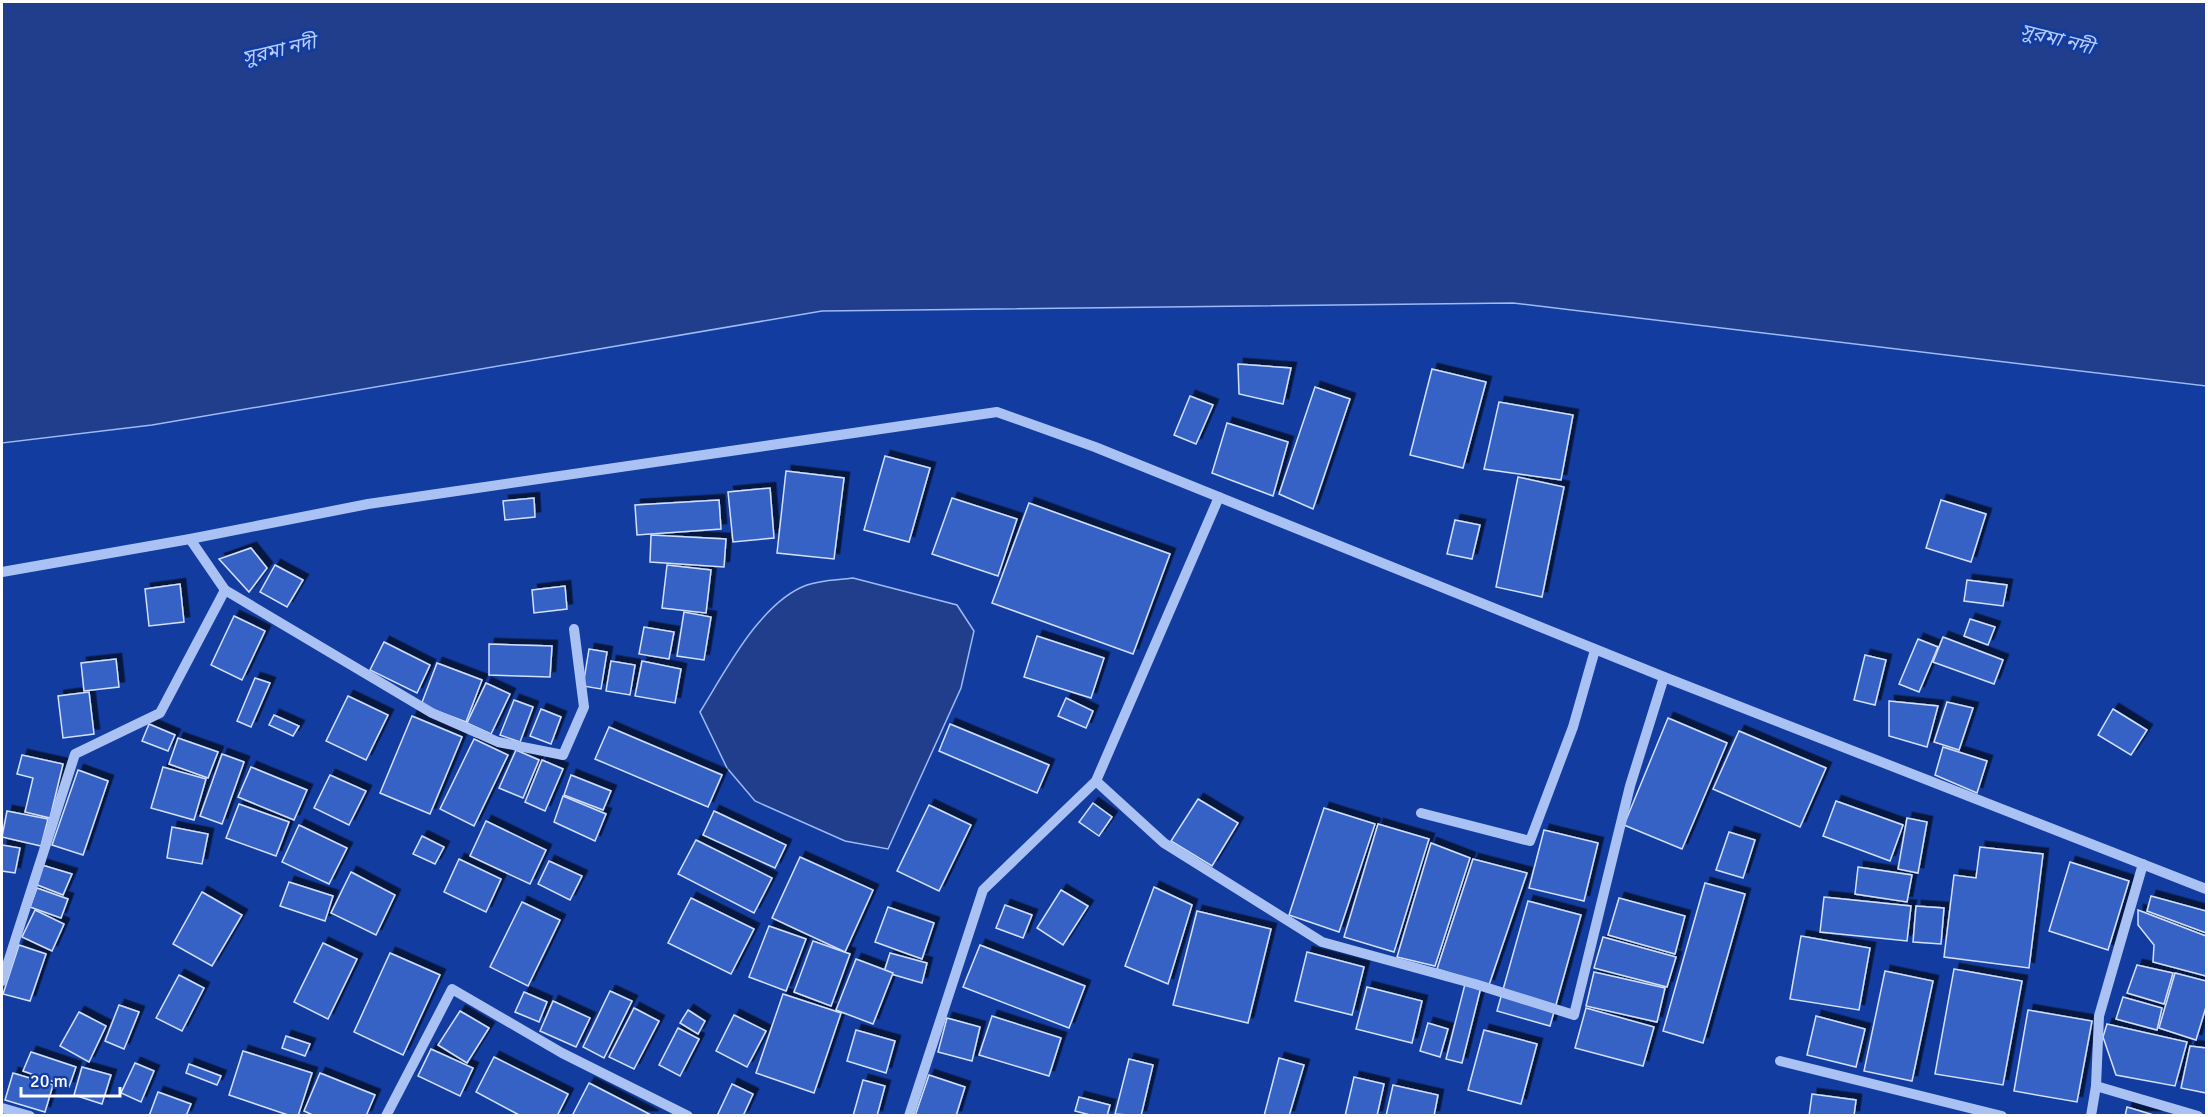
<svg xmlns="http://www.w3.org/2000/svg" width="2208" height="1117" font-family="Signika,'Noto Sans Bengali',sans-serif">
  <defs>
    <filter id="shadow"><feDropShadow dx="5.5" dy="-5.5" stdDeviation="0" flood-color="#0009"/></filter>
  </defs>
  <rect width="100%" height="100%" fill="#123ca0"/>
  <g fill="#203e8b" stroke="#9cbaf7" stroke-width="1.5">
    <path d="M2,2H2206V386L1513,303L822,311L152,425L2,443Z"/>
    <path d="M853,578L957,605L974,631L961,688L888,849L845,841L755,801L727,768L700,712C725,672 760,602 807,585C820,580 838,580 853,578Z"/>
  </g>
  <g fill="#3662c4" stroke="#d3e0fe" stroke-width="1.5" filter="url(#shadow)">
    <path d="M1238,364L1291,368L1283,404L1239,394Z"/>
    <path d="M1432,369L1486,382L1463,468L1410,455Z"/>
    <path d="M1315,387L1350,399L1313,509L1279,494Z"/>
    <path d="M1190,396L1213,405L1196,444L1174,435Z"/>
    <path d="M1499,402L1573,415L1561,480L1484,469Z"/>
    <path d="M1227,423L1288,442L1273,496L1212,473Z"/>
    <path d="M885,456L930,468L909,542L864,530Z"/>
    <path d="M786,471L844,478L834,559L777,553Z"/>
    <path d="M1518,477L1564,487L1542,597L1496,587Z"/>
    <path d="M770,488L774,538L733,542L728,492Z"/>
    <path d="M534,498L535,517L505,520L503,501Z"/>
    <path d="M952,498L1017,519L998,576L932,554Z"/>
    <path d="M719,500L721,529L637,535L635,505Z"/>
    <path d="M1941,500L1986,514L1971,562L1926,548Z"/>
    <path d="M1029,503L1170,554L1133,654L992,603Z"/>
    <path d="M1455,520L1480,525L1472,559L1447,554Z"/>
    <path d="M651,535L726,539L724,567L650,562Z"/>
    <path d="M251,548L267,568L249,592L219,559Z"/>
    <path d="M275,565L303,580L287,607L260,592Z"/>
    <path d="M667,565L711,570L706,613L662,608Z"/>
    <path d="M1967,580L2007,585L2003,606L1964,601Z"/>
    <path d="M180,584L184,622L149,626L145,589Z"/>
    <path d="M565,586L567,609L534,613L532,590Z"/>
    <path d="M684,612L711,617L704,660L677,656Z"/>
    <path d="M234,616L265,631L242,680L211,665Z"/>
    <path d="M1970,619L1995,627L1988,645L1964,636Z"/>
    <path d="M644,627L674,632L669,659L639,654Z"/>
    <path d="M1037,636L1104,658L1091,698L1024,677Z"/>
    <path d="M1943,637L2003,660L1994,684L1933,662Z"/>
    <path d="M1918,639L1938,647L1919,692L1899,684Z"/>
    <path d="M384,642L430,665L417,693L370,670Z"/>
    <path d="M489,644L552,646L550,677L489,675Z"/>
    <path d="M589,649L607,652L601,689L583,686Z"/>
    <path d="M1865,655L1886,660L1875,705L1854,700Z"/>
    <path d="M116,659L119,687L84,691L81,663Z"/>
    <path d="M611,661L635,665L630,695L606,691Z"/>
    <path d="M642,661L681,669L675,703L635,696Z"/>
    <path d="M437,663L482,680L466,722L421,705Z"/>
    <path d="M255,678L270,683L251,727L237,721Z"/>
    <path d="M486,683L510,694L491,734L467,723Z"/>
    <path d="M89,692L94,734L63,738L58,696Z"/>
    <path d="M348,696L388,715L366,760L326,741Z"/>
    <path d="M1066,698L1093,711L1086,728L1058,716Z"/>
    <path d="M514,700L533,707L520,742L500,735Z"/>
    <path d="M1889,701L1938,706L1927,747L1889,736Z"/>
    <path d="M1947,702L1973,708L1959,750L1934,742Z"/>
    <path d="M541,709L561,717L551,744L530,736Z"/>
    <path d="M2113,709L2147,730L2131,755L2098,735Z"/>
    <path d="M274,715L299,726L293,736L269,725Z"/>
    <path d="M412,716L462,737L430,814L380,793Z"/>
    <path d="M1668,718L1727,743L1682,849L1624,825Z"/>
    <path d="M149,724L175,735L168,751L142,741Z"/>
    <path d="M950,724L1049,765L1037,793L939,751Z"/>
    <path d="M609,727L722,775L708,807L595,759Z"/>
    <path d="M1739,731L1826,768L1800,827L1713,789Z"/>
    <path d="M178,738L218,752L208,778L169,764Z"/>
    <path d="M474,739L508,755L474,826L440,809Z"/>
    <path d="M1943,747L1987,761L1977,793L1935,775Z"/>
    <path d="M516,750L539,760L523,798L499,788Z"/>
    <path d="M222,754L244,762L222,824L200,816Z"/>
    <path d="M22,755L63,764L50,818L25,812L33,778L17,774Z"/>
    <path d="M542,760L563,769L545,811L525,802Z"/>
    <path d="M163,767L206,779L194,820L151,808Z"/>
    <path d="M251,767L307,790L294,820L238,797Z"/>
    <path d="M78,770L108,781L83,855L52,845Z"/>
    <path d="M330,775L366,791L349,825L314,808Z"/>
    <path d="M571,775L611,791L603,810L564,795Z"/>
    <path d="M563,796L606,814L595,841L554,822Z"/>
    <path d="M1198,799L1238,823L1212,866L1171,841Z"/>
    <path d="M1836,801L1903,825L1890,861L1823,836Z"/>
    <path d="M1093,803L1112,817L1099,836L1079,822Z"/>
    <path d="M239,804L289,822L276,856L226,838Z"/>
    <path d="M929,805L971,825L939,891L897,871Z"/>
    <path d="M1324,808L1375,824L1339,932L1289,915Z"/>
    <path d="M7,811L48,819L41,846L2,837Z"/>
    <path d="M714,811L786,845L775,868L703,835Z"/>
    <path d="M1907,818L1927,822L1918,873L1898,869Z"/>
    <path d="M486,821L546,850L530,884L470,856Z"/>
    <path d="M1378,824L1429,839L1394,952L1344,937Z"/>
    <path d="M299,825L347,848L329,884L282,862Z"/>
    <path d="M172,827L208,834L202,864L167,858Z"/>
    <path d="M1544,830L1598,843L1584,901L1529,888Z"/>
    <path d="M1729,832L1755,840L1743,878L1716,870Z"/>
    <path d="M422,836L444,847L435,864L413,854Z"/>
    <path d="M696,840L772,878L754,913L678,874Z"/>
    <path d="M1431,843L1470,858L1435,966L1397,957Z"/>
    <path d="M2,845L20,848L15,873L2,871Z"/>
    <path d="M1980,847L2043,854L2029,968L1944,957L1954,875L1976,878Z"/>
    <path d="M800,857L873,890L845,952L772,918Z"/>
    <path d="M459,859L501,879L486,912L444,892Z"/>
    <path d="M1473,859L1527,873L1489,985L1437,969Z"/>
    <path d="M549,861L582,876L570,900L538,884Z"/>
    <path d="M2070,862L2129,881L2108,950L2049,931Z"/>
    <path d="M42,865L72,874L63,895L35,884Z"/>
    <path d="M1858,867L1912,875L1907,902L1855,894Z"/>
    <path d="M351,872L395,895L376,935L331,913Z"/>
    <path d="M289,882L333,896L325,921L280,906Z"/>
    <path d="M1705,883L1745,894L1703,1043L1663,1031Z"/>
    <path d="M1154,887L1192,905L1168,984L1125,966Z"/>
    <path d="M37,888L68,899L61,918L30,907Z"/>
    <path d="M1061,890L1088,906L1063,945L1037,928Z"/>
    <path d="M202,892L242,915L212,966L173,944Z"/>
    <path d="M2151,896L2206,911V933L2147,911Z"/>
    <path d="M1824,897L1911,906L1907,941L1820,932Z"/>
    <path d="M691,898L754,929L731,974L668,943Z"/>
    <path d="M1619,898L1685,916L1675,954L1608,935Z"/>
    <path d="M1528,901L1581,915L1550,1026L1497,1011Z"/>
    <path d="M522,902L560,920L528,986L490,967Z"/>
    <path d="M1005,905L1032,915L1023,938L996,928Z"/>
    <path d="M1916,906L1944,908L1941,944L1913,942Z"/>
    <path d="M888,907L934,923L922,959L875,942Z"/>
    <path d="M35,910L64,924L52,951L22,937Z"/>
    <path d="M2138,910L2206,936V976L2153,962L2154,945L2138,925Z"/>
    <path d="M1197,911L1271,929L1248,1023L1173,1005Z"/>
    <path d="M769,926L806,939L786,991L749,977Z"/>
    <path d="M1801,936L1870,948L1859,1010L1790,999Z"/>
    <path d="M1603,937L1676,957L1667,987L1594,968Z"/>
    <path d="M813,941L850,954L831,1006L794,992Z"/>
    <path d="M323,943L357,959L328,1019L294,1002Z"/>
    <path d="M19,945L46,954L30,1001L3,994Z"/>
    <path d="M980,945L1085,986L1069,1028L963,987Z"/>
    <path d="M1307,952L1364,967L1352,1015L1295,1001Z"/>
    <path d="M390,953L440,975L403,1055L354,1032Z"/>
    <path d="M890,953L927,963L922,983L884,972Z"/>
    <path d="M856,959L893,973L873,1024L836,1010Z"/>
    <path d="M2137,965L2173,973L2164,1004L2127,993Z"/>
    <path d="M1954,969L2022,981L2003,1085L1935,1074Z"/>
    <path d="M1885,971L1933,981L1912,1081L1864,1071Z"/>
    <path d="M1594,972L1665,988L1657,1022L1586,1006Z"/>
    <path d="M2175,973L2206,981V1007L2196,1040L2159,1028Z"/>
    <path d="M179,975L204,988L182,1031L156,1018Z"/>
    <path d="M1465,984L1481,987L1462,1063L1446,1059Z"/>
    <path d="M1367,987L1422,1001L1412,1043L1356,1029Z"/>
    <path d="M610,991L632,1001L604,1058L583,1047Z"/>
    <path d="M524,992L547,1002L539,1022L515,1012Z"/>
    <path d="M783,994L841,1013L814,1093L756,1073Z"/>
    <path d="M2123,997L2162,1008L2157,1030L2116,1019Z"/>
    <path d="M553,1001L590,1018L576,1047L540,1031Z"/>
    <path d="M119,1005L139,1012L124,1049L105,1041Z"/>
    <path d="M634,1008L659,1021L634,1069L609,1057Z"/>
    <path d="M1586,1008L1654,1027L1643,1066L1575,1048Z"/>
    <path d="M688,1010L705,1021L698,1034L680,1023Z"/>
    <path d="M2028,1010L2092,1021L2077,1102L2014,1091Z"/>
    <path d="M460,1011L489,1028L467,1063L438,1045Z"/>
    <path d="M79,1012L106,1026L89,1062L60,1046Z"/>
    <path d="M734,1015L766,1031L747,1067L716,1051Z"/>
    <path d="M992,1016L1061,1038L1049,1076L979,1055Z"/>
    <path d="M1816,1016L1865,1029L1856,1067L1807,1055Z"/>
    <path d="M947,1018L980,1027L972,1061L938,1052Z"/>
    <path d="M1428,1023L1448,1029L1440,1057L1420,1051Z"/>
    <path d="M2107,1024L2187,1042L2175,1086L2116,1075L2103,1037Z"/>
    <path d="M678,1028L699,1039L680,1076L659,1065Z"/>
    <path d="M856,1030L895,1041L886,1073L847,1061Z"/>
    <path d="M1484,1030L1537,1044L1521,1104L1468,1090Z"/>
    <path d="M286,1036L310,1044L305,1056L282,1048Z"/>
    <path d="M2190,1046L2206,1048V1093L2181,1088Z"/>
    <path d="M431,1049L473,1068L460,1096L418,1076Z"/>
    <path d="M243,1051L312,1073L298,1116H291L229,1095Z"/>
    <path d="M31,1052L76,1067L69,1087L23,1071Z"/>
    <path d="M494,1057L568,1094L557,1116H521L476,1092Z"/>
    <path d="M1279,1058L1304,1065L1289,1116H1264Z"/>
    <path d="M1129,1059L1153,1065L1141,1116L1115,1114Z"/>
    <path d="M135,1063L154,1071L141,1102L121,1093Z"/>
    <path d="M189,1064L221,1076L217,1085L186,1073Z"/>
    <path d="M82,1067L111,1075L102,1104L74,1095Z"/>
    <path d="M13,1073L53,1085L45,1112L5,1100Z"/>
    <path d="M320,1073L375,1095L366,1116H315L304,1111Z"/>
    <path d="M929,1075L965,1087L956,1116H915Z"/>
    <path d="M1354,1077L1384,1084L1377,1116H1345Z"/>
    <path d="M863,1080L885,1086L877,1116H853Z"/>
    <path d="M589,1083L653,1116H572Z"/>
    <path d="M732,1084L753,1094L743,1116H717Z"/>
    <path d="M1393,1085L1438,1095L1434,1116H1386Z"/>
    <path d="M158,1092L191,1104L186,1116H149Z"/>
    <path d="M1812,1094L1856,1100L1854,1116H1809Z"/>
    <path d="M1079,1097L1110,1105L1107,1116H1094L1075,1111Z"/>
    <path d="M2127,1107L2157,1116H2125Z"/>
  </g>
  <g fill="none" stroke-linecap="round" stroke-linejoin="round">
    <g stroke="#aac1f4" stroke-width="10">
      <path d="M190,539L225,590L432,713L498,742L563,755L584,707L574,629"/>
      <path d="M2,572L190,539L368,504L997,412L1095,447L1664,677L2206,889"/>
      <path d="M1096,781L1164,843L1322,942L1475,984L1574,1015L1630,786L1664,677"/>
      <path d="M1421,813L1530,841L1573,727L1595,650"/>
      <path d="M2,981L75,754L160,713L225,590"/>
      <path d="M1780,1061L2002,1116"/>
      <path d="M2096,1086L2198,1116"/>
      <path d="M2,1108L30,1116"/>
      <path d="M386,1116L452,989L562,1053L688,1116"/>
      <path d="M909,1116L983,890L1096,781L1219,497"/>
      <path d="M2091,1116L2096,1086L2099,1016L2143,864"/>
    </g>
  </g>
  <g text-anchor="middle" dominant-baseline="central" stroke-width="6" stroke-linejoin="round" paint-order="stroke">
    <g font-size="20" font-style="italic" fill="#b7cdfb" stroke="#123ca0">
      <text transform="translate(2057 39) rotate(14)">সুরমা নদী</text>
      <text transform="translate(279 50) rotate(-13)">সুরমা নদী</text>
    </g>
  </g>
  <rect width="2208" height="1117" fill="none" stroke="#ffffff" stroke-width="6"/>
  <path d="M21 1087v9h99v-9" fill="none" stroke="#ffffff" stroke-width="3"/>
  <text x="30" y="1087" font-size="18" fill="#ffffff" stroke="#123ca0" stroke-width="4.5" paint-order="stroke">20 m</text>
</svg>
